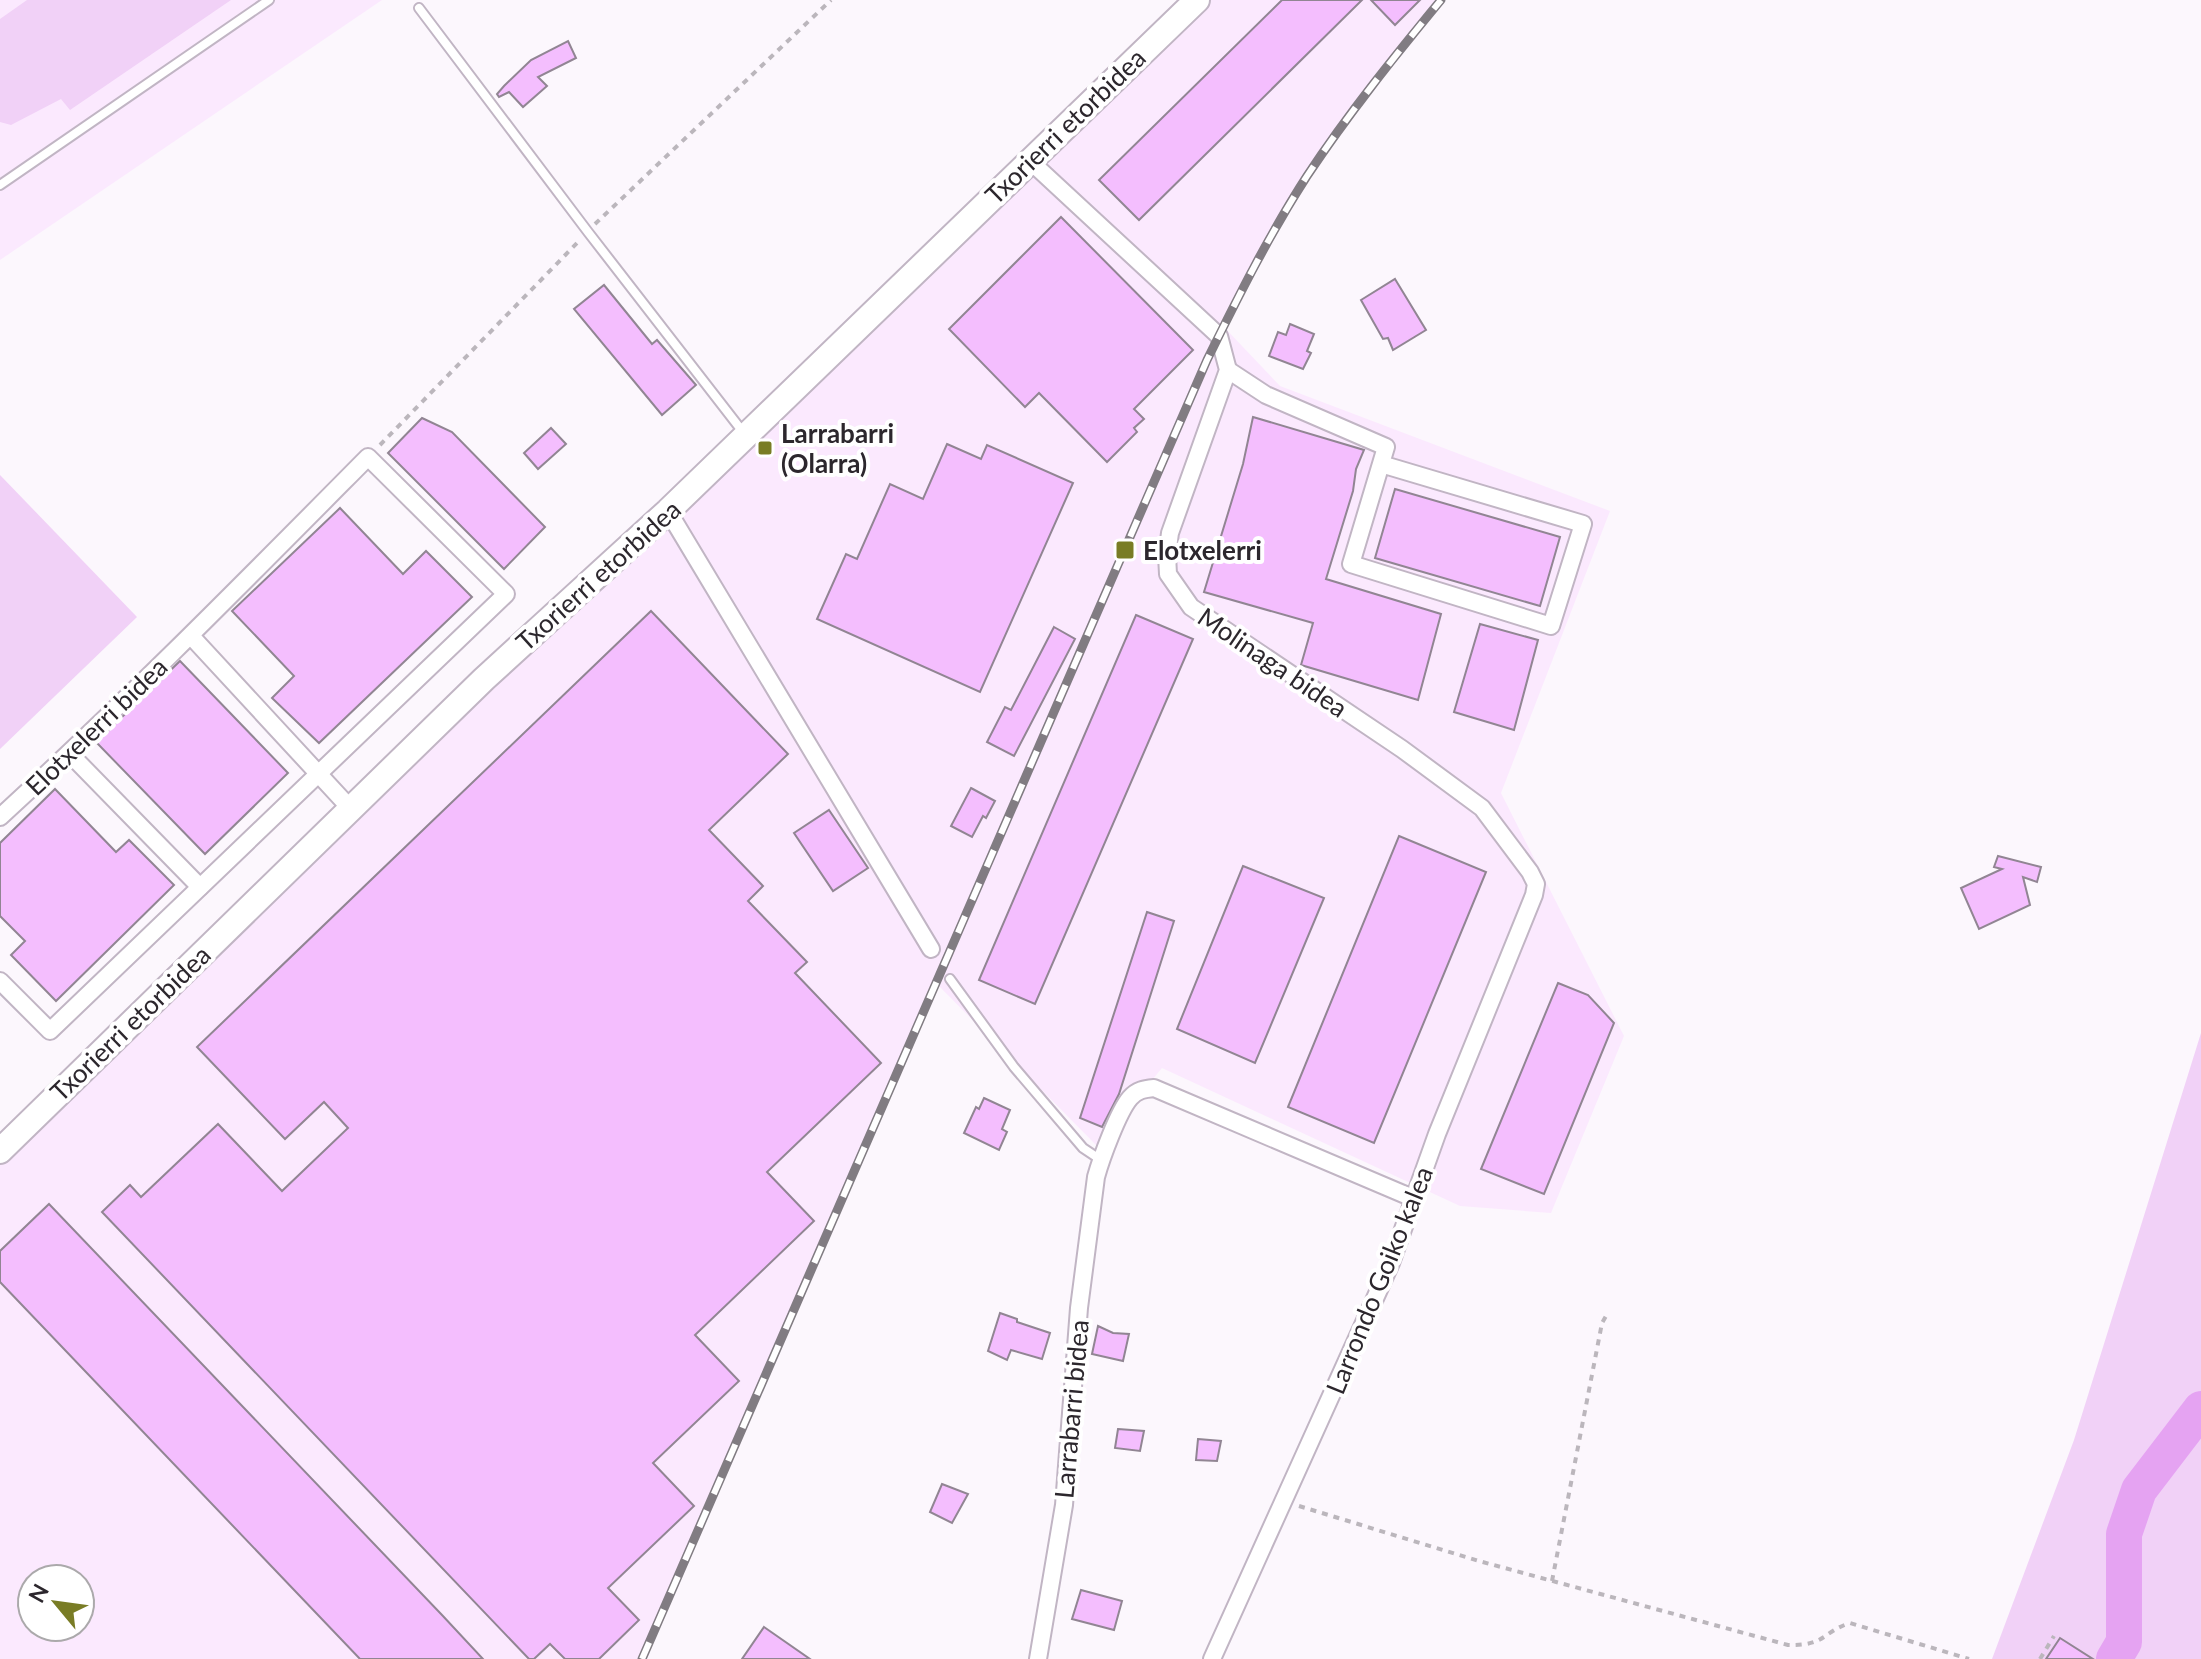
<svg xmlns="http://www.w3.org/2000/svg" width="2201" height="1659" font-family="Lato,sans-serif">
  <rect width="100%" height="100%" fill="#fcf7fd"/>
  <g fill="#fbe9fe" fill-rule="evenodd">
    <path d="M0,0H382L0,260Z"/>
    <path d="M1201,0H1440L1281,214L1223,326L1280,386L1610,511L1501,793L1624,1036L1551,1213L1460,1206L1162,1068L1097,1146L936,983L642,1659H0V1162ZM32,1579H80V1627H32Z"/>
  </g>
  <g fill="#f1d1f7">
    <path d="M27,0H231L70,110L61,99L11,125L0,122V19Z"/>
    <path d="M0,475L137,617L0,749Z"/>
    <path d="M2201,1033V1659H1992L2074,1440Z"/>
  </g>
  <g fill="none" stroke-linecap="round" stroke-linejoin="round">
    <path stroke="#e5a3f2" stroke-width="36" d="M2114,1659L2124,1642V1534L2139,1490L2201,1409"/>
  </g>
  <g fill="#f4befe" stroke="#918593" stroke-width="2">
    <path d="M1282,0H1362L1139,220L1099,180Z"/>
    <path d="M1371,0H1420L1395,25Z"/>
    <path d="M568,41L576,58L538,77L547,86L523,107L509,92L499,97L497,94L504,86L531,60Z"/>
    <path d="M1061,217L1193,350L1134,409L1144,419L1134,428L1137,432L1107,462L1039,393L1025,407L949,329Z"/>
    <path d="M1395,279L1426,330L1393,350L1388,338L1383,339L1361,300Z"/>
    <path d="M604,285L652,344L657,340L696,385L662,415L574,309Z"/>
    <path d="M1290,324L1314,334L1307,351L1311,353L1303,369L1269,356L1278,332L1286,335Z"/>
    <path d="M1253,417L1364,450L1356,469L1353,491L1326,579L1441,614L1418,700L1301,665L1313,623L1204,592L1243,464Z"/>
    <path d="M422,418L452,432L545,527L504,569L388,453Z"/>
    <path d="M551,428L566,444L538,469L524,453Z"/>
    <path d="M947,444L981,459L987,445L1073,483L980,692L817,619L846,554L857,559L890,484L923,499Z"/>
    <path d="M1395,489L1560,537L1540,606L1375,558Z"/>
    <path d="M340,508L403,574L426,551L472,597L319,743L272,698L294,676L232,611Z"/>
    <path d="M651,611L788,754L709,830L763,886L748,901L807,962L795,973L881,1063L767,1172L814,1221L695,1335L739,1381L653,1463L694,1506L608,1588L639,1620L599,1659H565L550,1644L534,1659H529L102,1212L130,1185L141,1197L218,1124L282,1191L348,1128L324,1102L285,1139L197,1047Z"/>
    <path d="M1136,615L1193,639L1035,1004L979,980Z"/>
    <path d="M1480,624L1538,640L1514,730L1454,712Z"/>
    <path d="M1054,627L1075,639L1014,756L987,742L1005,707L1011,710Z"/>
    <path d="M180,661L288,773L205,854L96,742Z"/>
    <path d="M971,788L995,801L986,818L983,816L972,837L951,826Z"/>
    <path d="M55,789L116,852L129,840L174,885L56,1001L11,955L25,941L0,916V843Z"/>
    <path d="M829,810L868,868L833,891L794,833Z"/>
    <path d="M1399,836L1486,872L1374,1143L1288,1107Z"/>
    <path d="M1998,856L2041,867L2037,882L2023,877L2030,905L1979,929L1961,888L2002,869L1994,867Z"/>
    <path d="M1243,866L1324,898L1255,1063L1177,1029Z"/>
    <path d="M1147,912L1174,921L1119,1094L1102,1127L1080,1118Z"/>
    <path d="M1558,983L1588,995L1614,1023L1544,1194L1481,1169Z"/>
    <path d="M984,1098L1010,1110L1002,1129L1007,1132L999,1150L964,1133L976,1107L979,1109Z"/>
    <path d="M49,1204L442,1615L483,1659H360L0,1282V1251Z"/>
    <path d="M1000,1313L1017,1319V1322L1050,1333L1042,1359L1011,1350L1007,1360L988,1351Z"/>
    <path d="M1098,1326L1113,1333L1129,1334L1123,1361L1092,1354Z"/>
    <path d="M1118,1429L1144,1431L1140,1451L1115,1448Z"/>
    <path d="M1198,1439L1221,1441L1217,1461L1196,1460Z"/>
    <path d="M942,1484L968,1494L952,1523L930,1512Z"/>
    <path d="M1081,1590L1122,1601L1114,1630L1072,1619Z"/>
    <path d="M764,1627L810,1659H742Z"/>
    <path d="M2060,1638L2093,1659H2046Z"/>
  </g>
  <g fill="none" stroke-linecap="round" stroke-linejoin="round">
    <defs>
      <g id="lane">
        <path d="M419,8L588,232L743,432"/>
        <path d="M0,185L269,0"/>
        <path d="M950,979L1014,1067L1083,1148L1101,1160"/>
      </g>
      <g id="street">
        <path d="M1029,160L1219,336L1228,370L1170,533L1167,555L1168,574L1191,607L1402,749L1482,808L1530,872L1536,884L1534,895L1437,1134L1391,1263L1212,1659"/>
        <path d="M1228,370L1266,395L1386,447L1351,564L1551,626L1583,524L1381,464"/>
        <path d="M668,511L931,949"/>
        <path d="M191,636L350,808"/>
        <path d="M70,754L200,887"/>
        <path d="M0,817C127,701 247,579 368,457L506,594L50,1031L0,981"/>
        <path d="M1038,1659L1064,1505L1079,1308L1096,1177C1101,1159 1118,1112 1130,1098C1137,1090 1144,1089 1154,1088L1415,1199"/>
      </g>
      <path id="secondary" d="M0,1151L484,679L668,511L1197,0"/>
    </defs>
    <use href="#lane" stroke="#c1b5c4" stroke-width="12"/>
    <use href="#street" stroke="#c1b5c4" stroke-width="20"/>
    <use href="#secondary" stroke="#c1b5c4" stroke-width="28"/>
    <g stroke="#bbb6bc" stroke-width="4" stroke-dasharray="6 6" stroke-linecap="butt">
      <path d="M595,224L831,0"/>
      <path d="M380,445L578,242"/>
      <path d="M1299,1506L1479,1561L1788,1645C1826,1646 1822,1632 1850,1623L1969,1659"/>
      <path d="M1552,1581L1602,1323L1606,1316"/>
      <path d="M2040,1659L2054,1636"/>
    </g>
    <use href="#lane" stroke="#fff" stroke-width="8"/>
    <use href="#street" stroke="#fff" stroke-width="16"/>
    <use href="#secondary" stroke="#fff" stroke-width="24"/>
    <defs>
      <path id="rail" d="M642,1659L1207,360C1238,297 1269,235 1307,176C1348,114 1394,57 1441,0"/>
    </defs>
    <use href="#rail" stroke="#817c82" stroke-width="9"/>
    <use href="#rail" stroke="#fff" stroke-width="6" stroke-dasharray="18" stroke-linecap="butt"/>
  </g>
  <g fill="#797c25" stroke="#fff" stroke-width="3">
    <rect x="757" y="440" width="16" height="16" rx="4"/>
    <rect x="1115" y="540" width="20" height="20" rx="4"/>
  </g>
  <g text-anchor="middle" dominant-baseline="central" stroke-width="8" stroke-linejoin="round" paint-order="stroke">
    <g font-size="26" fill="#2c272d" stroke="#fff">
      <text transform="translate(1065 126) rotate(-44)">Txorierri etorbidea</text>
      <text transform="translate(598 575) rotate(-42)">Txorierri etorbidea</text>
      <text transform="translate(1273 662) rotate(34)">Molinaga bidea</text>
      <text transform="translate(96 726) rotate(-44)">Elotxelerri bidea</text>
      <text transform="translate(130 1023) rotate(-44)">Txorierri etorbidea</text>
      <text transform="translate(1379 1280) rotate(-68)">Larrondo Goiko kalea</text>
      <text transform="translate(1071 1409) rotate(-85)">Larrabarri bidea</text>
    </g>
    <g font-size="26" font-weight="bold" fill="#2c272d" stroke="#fff" text-anchor="start">
      <text x="781" y="433">Larrabarri<tspan x="781" dy="30">(Olarra)</tspan></text>
      <text x="1143" y="550">Elotxelerri</text>
    </g>
  </g>
  <g transform="translate(56 1603) rotate(299)"><circle r="38" fill="#ffffff" stroke="#aba9ab" stroke-width="2"/>
  <path d="M0-6L14 30L0 20L-14 30Z" fill="#797c25"/>
  <text y="-12" font-size="22" font-weight="bold" text-anchor="middle" fill="#2c272d">N</text>
  </g>
</svg>
